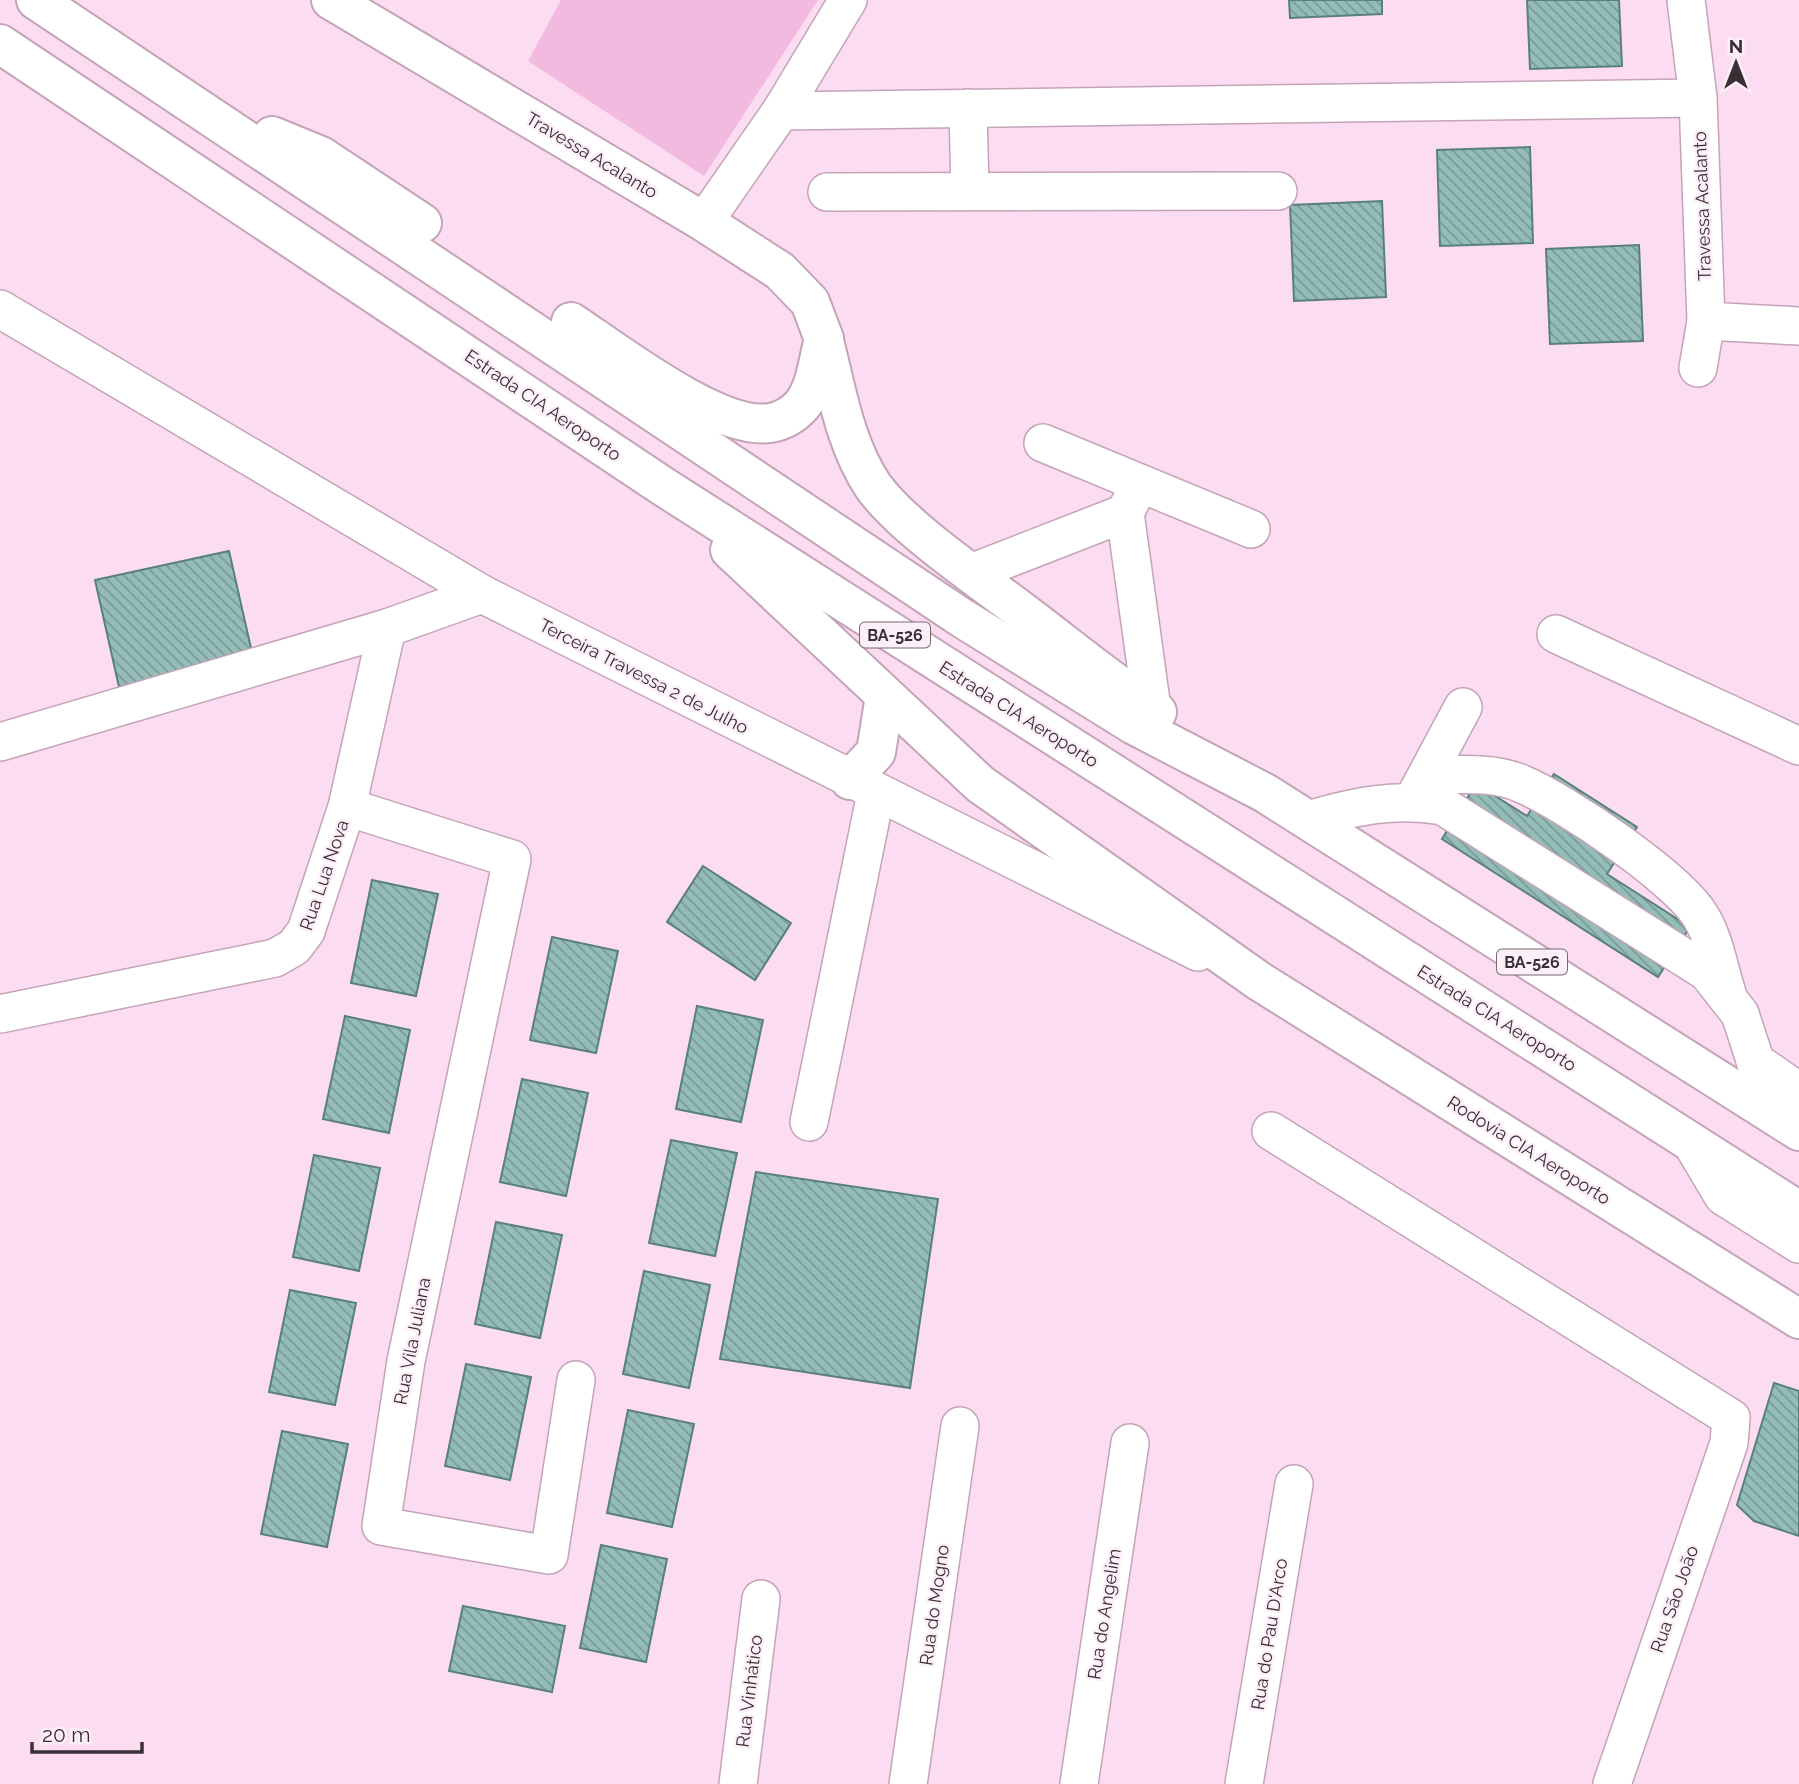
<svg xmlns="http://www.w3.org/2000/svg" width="1799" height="1784" font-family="Raleway,sans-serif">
  <defs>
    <pattern id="building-back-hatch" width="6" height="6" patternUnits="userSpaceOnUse" patternTransform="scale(1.75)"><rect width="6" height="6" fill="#94bdb8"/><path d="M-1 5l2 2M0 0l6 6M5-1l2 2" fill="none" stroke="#7a9a96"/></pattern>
  </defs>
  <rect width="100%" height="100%" fill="#fcdcf0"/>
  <path fill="#f1bade" d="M561,0H818L704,176L528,61Z"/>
  <g fill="url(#building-back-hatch)" stroke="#59807b" stroke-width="2">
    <path d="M1289,0H1382V14L1290,18Z"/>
    <path d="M1527,0H1619L1622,66L1530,69Z"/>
    <path d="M1530,147L1533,243L1440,246L1437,150Z"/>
    <path d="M1382,201L1386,297L1294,301L1290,205Z"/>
    <path d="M1639,245L1643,341L1550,344L1546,249Z"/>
    <path d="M229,551L253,657L119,687L95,580Z"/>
    <path d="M1554,774L1637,827L1607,874L1690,927L1658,977L1442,839L1476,784L1527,816Z"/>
    <path d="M703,866L791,923L755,980L667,922Z"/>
    <path d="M372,880L438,894L416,996L351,983Z"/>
    <path d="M552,937L618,951L596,1053L530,1040Z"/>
    <path d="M697,1006L763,1020L741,1122L676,1109Z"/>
    <path d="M345,1016L410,1030L389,1133L323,1119Z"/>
    <path d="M522,1079L588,1093L566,1196L500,1182Z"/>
    <path d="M671,1140L737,1153L715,1256L649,1243Z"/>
    <path d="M314,1155L380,1168L359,1271L293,1257Z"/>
    <path d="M756,1172L938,1199L910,1388L720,1359Z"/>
    <path d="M496,1222L562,1235L540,1338L475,1324Z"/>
    <path d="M644,1271L710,1285L689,1388L623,1374Z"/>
    <path d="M290,1290L356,1303L335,1405L269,1392Z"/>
    <path d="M466,1364L531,1377L510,1480L445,1466Z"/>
    <path d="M1774,1383L1799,1391V1536L1754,1521L1737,1505Z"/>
    <path d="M628,1410L694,1424L672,1527L607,1513Z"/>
    <path d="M282,1431L348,1444L327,1547L261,1534Z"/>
    <path d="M601,1545L667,1559L646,1662L580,1648Z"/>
    <path d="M463,1606L565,1626L552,1692L449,1671Z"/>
  </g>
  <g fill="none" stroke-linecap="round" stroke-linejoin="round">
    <defs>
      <g id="minor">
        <path d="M1686,0L1698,98L1706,321L1799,326"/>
        <path d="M968,108L970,191"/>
        <path d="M781,111L1698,98"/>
        <path d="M827,192L1278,191"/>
        <path d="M704,222L781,111L848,0"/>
        <path d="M0,309L482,594L1198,952"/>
        <path d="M1698,368L1706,321"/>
        <path d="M1043,443L1251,529"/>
        <path d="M1139,485L1125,513L1152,709"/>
        <path d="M971,573L1125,513"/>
        <path d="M1556,634L1799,746"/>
        <path d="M0,742L387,628L482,594"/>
        <path d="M1427,775C1458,775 1493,771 1522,784C1565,802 1679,879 1701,917C1715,940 1719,969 1727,993"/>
        <path d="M1417,793L1463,707"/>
        <path d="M347,807L512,859L406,1361L381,1526L549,1555L576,1380"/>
        <path d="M1308,820C1355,806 1395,798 1443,806L1707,972L1740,1014L1773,1115"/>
        <path d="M0,1014L275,958L294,947L306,931L347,807L387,628"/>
        <path d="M1755,1061L1799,1092"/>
        <path d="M809,1122L876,793"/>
        <path d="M1271,1131L1731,1418L1729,1443L1612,1784"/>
        <path d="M1691,1142L1723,1196L1799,1244"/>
        <path d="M738,1784L761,1599"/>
        <path d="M908,1784L960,1426"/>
        <path d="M1079,1784L1130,1443"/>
        <path d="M1244,1784L1294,1484"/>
      </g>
      <g id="major">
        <path d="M331,0L704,222L780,271L810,302L824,339"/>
        <path d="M1259,981L1799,1319"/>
      </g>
      <g id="highway">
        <path d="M36,0L962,618L1134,725L1265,793L1799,1131"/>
        <path d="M0,44L664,487L1799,1211"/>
        <path d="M272,136L321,156L422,223"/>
        <path d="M571,322C615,351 718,431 770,423C783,421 794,414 802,405C816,388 818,360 824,339"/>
        <path d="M825,345C837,392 845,444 873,486C903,528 981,580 1024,613C1068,646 1111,682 1157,712"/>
        <path d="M730,550L980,784L1259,981"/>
        <path d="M850,780L876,752L885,696"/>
      </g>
    </defs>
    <use href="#minor" stroke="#c3a4b8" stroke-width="40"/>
    <use href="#major" stroke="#c3a4b8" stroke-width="42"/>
    <use href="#highway" stroke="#c3a4b8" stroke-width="42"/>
    <use href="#minor" stroke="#fff" stroke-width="37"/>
    <use href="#major" stroke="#fff" stroke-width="38"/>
    <use href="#highway" stroke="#fff" stroke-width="38"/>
  </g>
  <g text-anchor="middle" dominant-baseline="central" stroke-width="5" stroke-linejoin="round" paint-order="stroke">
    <g fill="#fdeff8" stroke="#756970" stroke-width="2">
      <rect x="860" y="622.5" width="70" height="25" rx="5"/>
      <rect x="1497" y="949.5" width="70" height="25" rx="5"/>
    </g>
    <g font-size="16" font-weight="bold" fill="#3b2f36">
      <text x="895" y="635">BA-526</text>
      <text x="1532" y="962">BA-526</text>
    </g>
    <g font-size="18" fill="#3b2f36" stroke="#fdeff8">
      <text transform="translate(592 155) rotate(31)">Travessa Acalanto</text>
      <text transform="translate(1702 206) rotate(-92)">Travessa Acalanto</text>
      <text transform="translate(543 405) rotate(34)">Estrada CIA Aeroporto</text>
      <text transform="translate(644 676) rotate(27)">Terceira Travessa 2 de Julho</text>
      <text transform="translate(1019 714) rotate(32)">Estrada CIA Aeroporto</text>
      <text transform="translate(324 875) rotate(-71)">Rua Lua Nova</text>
      <text transform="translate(1497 1018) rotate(32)">Estrada CIA Aeroporto</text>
      <text transform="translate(1529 1150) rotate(32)">Rodovia CIA Aeroporto</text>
      <text transform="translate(412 1341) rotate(-79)">Rua Vila Juliana</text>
      <text transform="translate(1674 1599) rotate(-71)">Rua São João</text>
      <text transform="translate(934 1605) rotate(-82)">Rua do Mogno</text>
      <text transform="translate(1104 1614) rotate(-81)">Rua do Angelim</text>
      <text transform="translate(1269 1634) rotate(-81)">Rua do Pau D'Arco</text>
      <text transform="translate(749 1691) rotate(-83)">Rua Vinhático</text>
    </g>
  </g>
  <g transform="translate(1736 63)" stroke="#fdeff8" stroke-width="5" paint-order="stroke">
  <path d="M0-5L12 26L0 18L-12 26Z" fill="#3b2f36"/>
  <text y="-10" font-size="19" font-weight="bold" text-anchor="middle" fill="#3b2f36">N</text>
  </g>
  <path d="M32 1742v10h110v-10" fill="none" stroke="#3b2f36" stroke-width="3.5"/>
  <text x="42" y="1742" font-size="21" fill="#3b2f36" stroke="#fdeff8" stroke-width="5" paint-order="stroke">20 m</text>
</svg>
